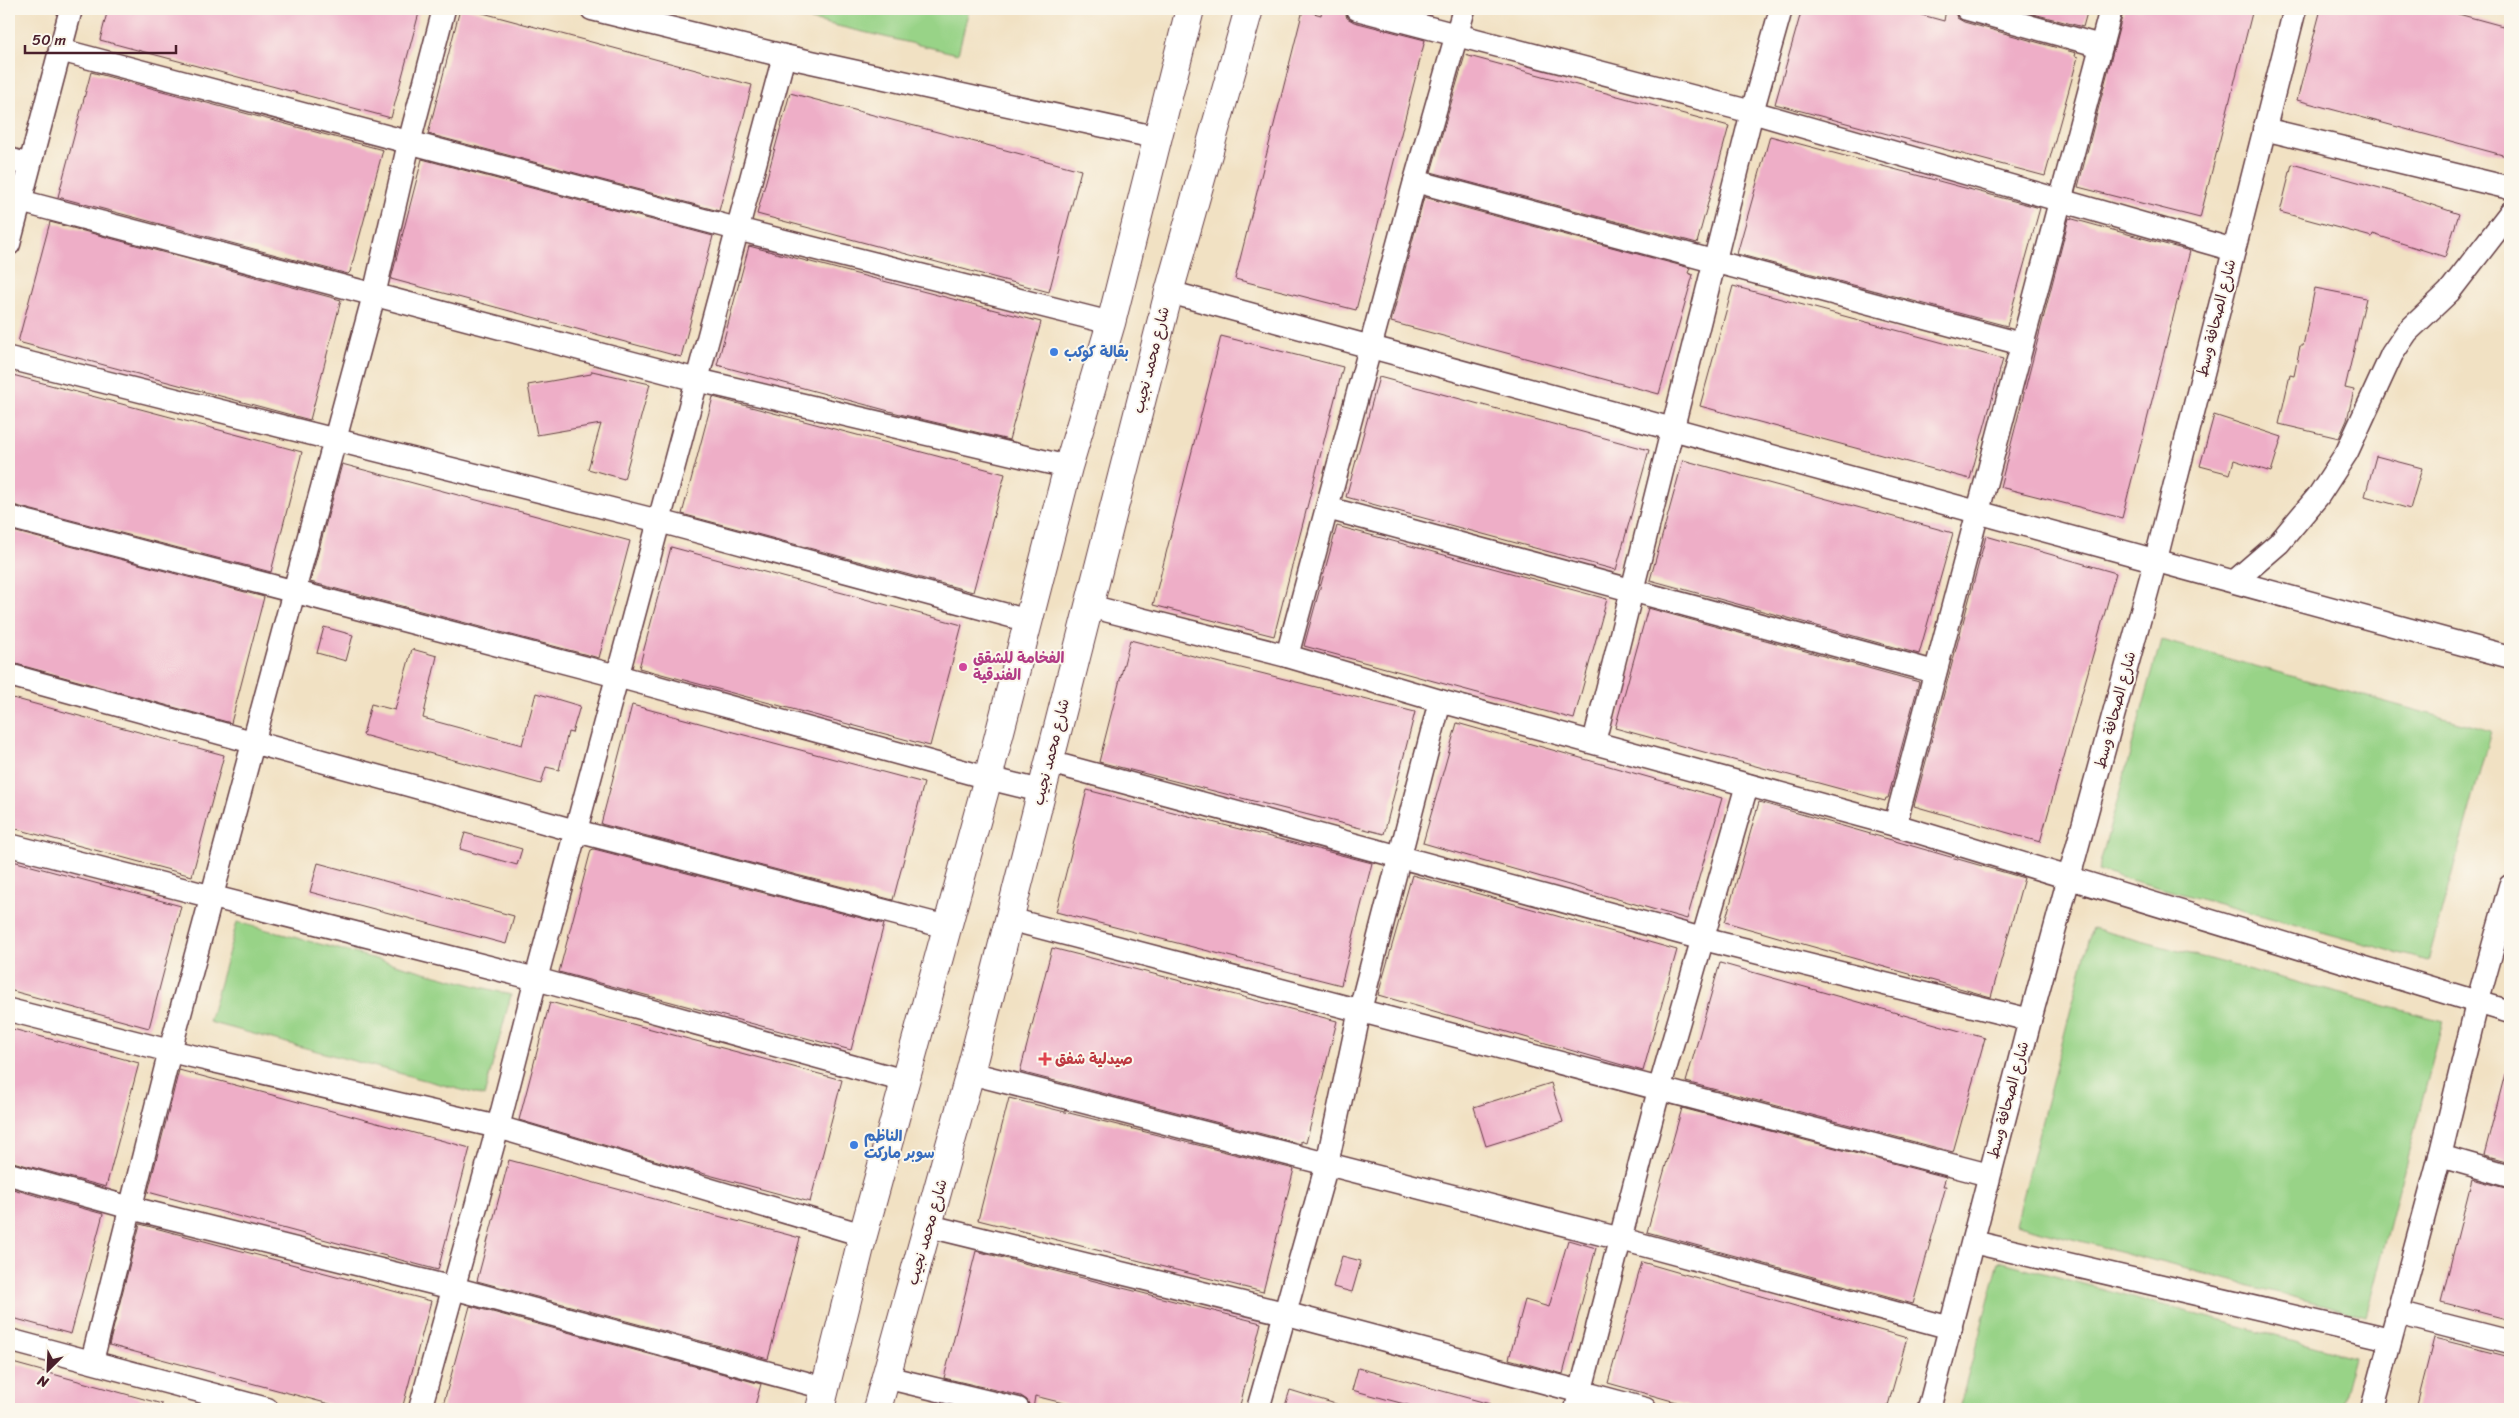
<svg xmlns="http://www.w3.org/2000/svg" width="2519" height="1418" font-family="Sriracha,'Playpen Sans Arabic',sans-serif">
  <rect width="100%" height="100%" fill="#fbf7ec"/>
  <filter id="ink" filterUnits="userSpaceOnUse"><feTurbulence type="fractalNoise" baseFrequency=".02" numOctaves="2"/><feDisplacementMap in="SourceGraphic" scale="10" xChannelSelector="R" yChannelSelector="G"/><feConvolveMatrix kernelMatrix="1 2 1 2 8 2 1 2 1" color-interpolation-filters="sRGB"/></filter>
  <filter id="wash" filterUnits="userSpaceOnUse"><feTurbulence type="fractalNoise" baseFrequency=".0096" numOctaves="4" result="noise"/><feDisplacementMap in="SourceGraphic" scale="20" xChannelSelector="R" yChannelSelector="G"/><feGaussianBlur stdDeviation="1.12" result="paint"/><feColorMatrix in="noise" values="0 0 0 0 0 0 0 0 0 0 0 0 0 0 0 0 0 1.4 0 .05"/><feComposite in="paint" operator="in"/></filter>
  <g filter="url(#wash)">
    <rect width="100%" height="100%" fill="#f1e1c3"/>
    <g fill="#98d387" stroke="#717959">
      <path d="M764,9H969L958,54Z"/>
      <path d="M2161,640L2491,731L2428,961L2098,871Z"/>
      <path d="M237,922L511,995L484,1096L209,1022Z"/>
      <path d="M2092,928L2443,1021L2366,1316L2015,1224Z"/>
      <path d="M1999,1261L2354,1357L2340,1409H1959Z"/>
    </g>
    <g id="blocks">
      <g fill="#eeaec7">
        <path d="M108,9H420L391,118L100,40Z"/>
        <path d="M460,9H468L752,85L719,211L428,134Z"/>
        <path d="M1322,9H1344L1347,18L1354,22L1425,40L1356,310L1235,279L1303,10L1321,15Z"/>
        <path d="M1408,9H1433L1432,15Z"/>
        <path d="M1802,9H1900L1944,21L1946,9H1954L1957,18L1964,22L2076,53L2075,56L2078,57L2045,176L1775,104Z"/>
        <path d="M2015,9H2088L2083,27Z"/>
        <path d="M2124,9H2253L2200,218L2078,187Z"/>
        <path d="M2321,9H2440L2510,28V157L2297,100Z"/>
        <path d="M1465,55L1729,126L1697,243L1431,172Z"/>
        <path d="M91,72L383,150L350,272L348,274L58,197Z"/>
        <path d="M790,93L1081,170L1049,292L757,214Z"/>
        <path d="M1770,136L2040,208L2007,326L1737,254Z"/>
        <path d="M422,159L713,236L681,357L391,279Z"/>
        <path d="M2292,164L2391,191L2459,214L2445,257L2373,234L2372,237L2280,212Z"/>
        <path d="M1424,197L1690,268L1688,273L1693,275L1659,394L1391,322Z"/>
        <path d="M2069,218L2190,251L2122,518L2000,487Z"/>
        <path d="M50,222L341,300L310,420L18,342Z"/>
        <path d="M749,246L1041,322L1009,440L904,415L717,365Z"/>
        <path d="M1733,286L2003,359L1970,479L1700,406Z"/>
        <path d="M2315,288L2366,298L2345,388L2354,390L2347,420L2339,438L2279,424L2290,375L2294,376L2300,346H2303Z"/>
        <path d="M1221,336L1343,367L1274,636L1153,605Z"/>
        <path d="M592,371L650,384L624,479L588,469L601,424L537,435L528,385L591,374Z"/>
        <path d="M9,374L302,452L271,572L9,504Z"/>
        <path d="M1379,377L1649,450L1616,570L1346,497Z"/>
        <path d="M713,397L1005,474L973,592L682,514Z"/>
        <path d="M2214,415L2282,437L2271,472L2234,460L2230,474L2200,466Z"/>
        <path d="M2376,456L2422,468L2410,509L2365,496Z"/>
        <path d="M1683,460L1953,533L1919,654L1650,580Z"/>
        <path d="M342,464L630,541L599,658L310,582Z"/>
        <path d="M1337,526L1607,599L1574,719L1304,646Z"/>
        <path d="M9,530L264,597L231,723L9,662Z"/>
        <path d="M1986,536L2116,573L2040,842L1914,806Z"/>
        <path d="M671,547L962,625L930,746L639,668Z"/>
        <path d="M1648,608L1919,682L1888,798H1886L1885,801L1615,728Z"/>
        <path d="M324,627L353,635L346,661L317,653Z"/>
        <path d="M1130,640L1415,712L1384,834L1099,762Z"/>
        <path d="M412,649L437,656L423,718L522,745L536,693L580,706L572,733L568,732L559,770L546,767L541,784L363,735L371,704L395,710Z"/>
        <path d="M9,697L224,755L192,876L9,827Z"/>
        <path d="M632,705L924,783L893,900L601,824Z"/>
        <path d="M1457,723L1722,798L1687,919L1423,843Z"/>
        <path d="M1087,790L1372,863L1341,985L1056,912Z"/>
        <path d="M1759,802L2024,878L1991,997L1725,922Z"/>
        <path d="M465,833L522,849L517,865L460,849Z"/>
        <path d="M594,849L884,924L851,1050L559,972L591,850Z"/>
        <path d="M9,860L181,906L149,1028L9,990Z"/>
        <path d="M318,863L514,916L506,944L310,892Z"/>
        <path d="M1412,875L1677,950L1643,1071L1378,995Z"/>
        <path d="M1052,948L1337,1021L1306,1143L1301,1141V1144L1020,1072Z"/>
        <path d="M1720,963L1985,1038L1953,1152L1686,1082Z"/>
        <path d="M550,1002L842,1080L810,1202L675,1166L519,1120Z"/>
        <path d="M9,1028L139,1063L106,1187L9,1161Z"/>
        <path d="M179,1070L470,1148L438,1270L148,1192Z"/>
        <path d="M2505,1074H2510V1162L2484,1155Z"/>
        <path d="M1551,1083L1563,1122L1486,1146L1474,1107Z"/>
        <path d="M1009,1098L1294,1169L1263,1292L978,1220Z"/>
        <path d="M1682,1108L1946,1177L1943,1186H1946L1913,1304L1647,1232Z"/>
        <path d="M509,1160L800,1238L768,1359L477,1281Z"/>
        <path d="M2472,1179L2510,1189V1320L2441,1302Z"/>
        <path d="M9,1188L103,1214L71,1334L9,1317Z"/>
        <path d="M140,1224L431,1301L402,1409H348L109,1345Z"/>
        <path d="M1568,1240L1596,1248L1563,1374L1509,1359L1525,1300L1549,1307Z"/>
        <path d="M976,1251L1261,1323L1239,1409H1087L1035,1396L1033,1409H1031L1027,1400L1021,1396L944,1378Z"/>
        <path d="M1342,1256L1361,1261L1352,1292L1333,1287Z"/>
        <path d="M1642,1262L1907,1338L1887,1409H1701L1608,1383Z"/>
        <path d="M470,1306L761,1384L754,1409H442Z"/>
        <path d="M2434,1338L2510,1357V1409H2416Z"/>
        <path d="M9,1362L162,1404L161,1409H9Z"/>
        <path d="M1358,1368L1490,1404L1489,1409H1423L1352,1390Z"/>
        <path d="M1290,1390L1339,1405V1409H1284Z"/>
        <path d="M938,1403L963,1409H936Z"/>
      </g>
    </g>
  </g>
  <g filter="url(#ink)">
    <use href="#blocks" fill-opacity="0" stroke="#633c42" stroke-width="1"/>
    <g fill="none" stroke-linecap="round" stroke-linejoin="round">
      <defs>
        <g id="street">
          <path d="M592,9L784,56L1159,138"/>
          <path d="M1357,9L1752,112L2234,250"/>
          <path d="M1967,9L2101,46"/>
          <path d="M60,50L737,229L1111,323"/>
          <path d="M2264,129L2510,188"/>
          <path d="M9,159L29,165"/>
          <path d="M1415,181L2022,344"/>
          <path d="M20,201L697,380L1068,467"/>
          <path d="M9,244L71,9"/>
          <path d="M1169,292L2510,657"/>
          <path d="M9,358L659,521L1029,621"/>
          <path d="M1327,508L1935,672"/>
          <path d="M9,517L617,676L988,778L1041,791"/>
          <path d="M2235,581L2279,543L2319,495L2347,452L2392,354L2407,332L2449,292L2510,213"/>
          <path d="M1089,606L1287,656L1440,701L1895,825L2510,1012"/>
          <path d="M1287,656L1415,181L1464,9"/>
          <path d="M9,675L576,831L947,927"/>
          <path d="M1594,742L1752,112L1781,9"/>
          <path d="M1049,762L1703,939L2030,1020"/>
          <path d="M1895,825L2111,9"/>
          <path d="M9,845L536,979L905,1081"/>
          <path d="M1009,919L1989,1175"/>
          <path d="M9,1010L170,1051L498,1127L863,1235"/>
          <path d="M970,1073L1621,1239L1951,1328"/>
          <path d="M2440,1156L2510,1176"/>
          <path d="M9,1174L131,1208L453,1288L825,1388"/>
          <path d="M929,1226L1284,1313L1645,1409"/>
          <path d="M1973,1242L2390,1339"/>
          <path d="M2397,1313L2510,1342"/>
          <path d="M9,1340L267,1409"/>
          <path d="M92,1361L170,1051L374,295L409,143L444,9"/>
          <path d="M885,1377L1018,1409"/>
          <path d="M420,1409L498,1127L536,979L784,56"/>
          <path d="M1258,1409L1327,1164L1360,1010L1440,701"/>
          <path d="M1576,1409L1659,1090L1747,785"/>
          <path d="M1929,1409L2030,1020L2156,559L2295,9"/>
          <path d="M2372,1409L2440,1156L2477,1004L2510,886"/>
        </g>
        <g id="secondary">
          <path d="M820,1409L863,1235L988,778L1068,467L1111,323L1190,9"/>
          <path d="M877,1409L970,1073L1169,292L1249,9"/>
        </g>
      </defs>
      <use href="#street" stroke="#633c42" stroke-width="25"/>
      <use href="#secondary" stroke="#633c42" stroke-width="30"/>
      <use href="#street" stroke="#fff" stroke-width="22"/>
      <use href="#secondary" stroke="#fff" stroke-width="28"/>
    </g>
  </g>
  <g fill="#3f7fe0" stroke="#fbf7ec" stroke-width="2">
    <circle cx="1054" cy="352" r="5"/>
    <circle cx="854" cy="1145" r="5"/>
  </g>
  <circle fill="#d1479c" stroke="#fbf7ec" stroke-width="2" cx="963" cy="667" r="5"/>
  <path fill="#e0444e" stroke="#fbf7ec" stroke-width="2" d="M1042.5 1051.5h5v5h5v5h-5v5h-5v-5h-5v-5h5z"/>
  <g text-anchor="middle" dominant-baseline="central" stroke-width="4" stroke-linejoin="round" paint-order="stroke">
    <g font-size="15" fill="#4a1f2b" stroke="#fbf7ec">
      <text transform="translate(2216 318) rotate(-76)">شارع الصحافة وسط</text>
      <text transform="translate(1151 360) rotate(-76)">شارع محمد نجيب</text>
      <text transform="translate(2115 710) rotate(-75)">شارع الصحافة وسط</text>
      <text transform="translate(1051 752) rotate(-76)">شارع محمد نجيب</text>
      <text transform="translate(2008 1100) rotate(-75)">شارع الصحافة وسط</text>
      <text transform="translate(927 1232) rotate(-74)">شارع محمد نجيب</text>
    </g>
    <g font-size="15" font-weight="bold" fill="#366cbe" stroke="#fbf7ec" text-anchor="start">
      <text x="1064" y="352">بقالة كوكب</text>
      <text x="864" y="1136">الناظم<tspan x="864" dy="17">سوبر ماركت</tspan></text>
    </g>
    <g font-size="15" font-weight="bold" fill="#b23c85" stroke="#fbf7ec" text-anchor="start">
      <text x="973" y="658">الفخامة للشقق<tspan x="973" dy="17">الفندقية</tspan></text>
    </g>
    <g font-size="15" font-weight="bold" fill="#be3a42" stroke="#fbf7ec" text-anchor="start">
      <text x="1055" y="1059">صيدلية شفق</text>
    </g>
  </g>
  <rect width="2519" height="1418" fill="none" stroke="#fbf7ec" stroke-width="30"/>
  <g transform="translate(48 1370) rotate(204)" stroke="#fbf7ec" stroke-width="4" paint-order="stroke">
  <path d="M0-4L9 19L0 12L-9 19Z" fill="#4a1f2b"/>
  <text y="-8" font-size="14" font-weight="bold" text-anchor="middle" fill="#4a1f2b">N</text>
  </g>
  <path d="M25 45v8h151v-8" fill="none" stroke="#4a1f2b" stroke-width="2.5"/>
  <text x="32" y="45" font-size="15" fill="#4a1f2b" stroke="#fbf7ec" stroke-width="4" paint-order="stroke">50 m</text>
</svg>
